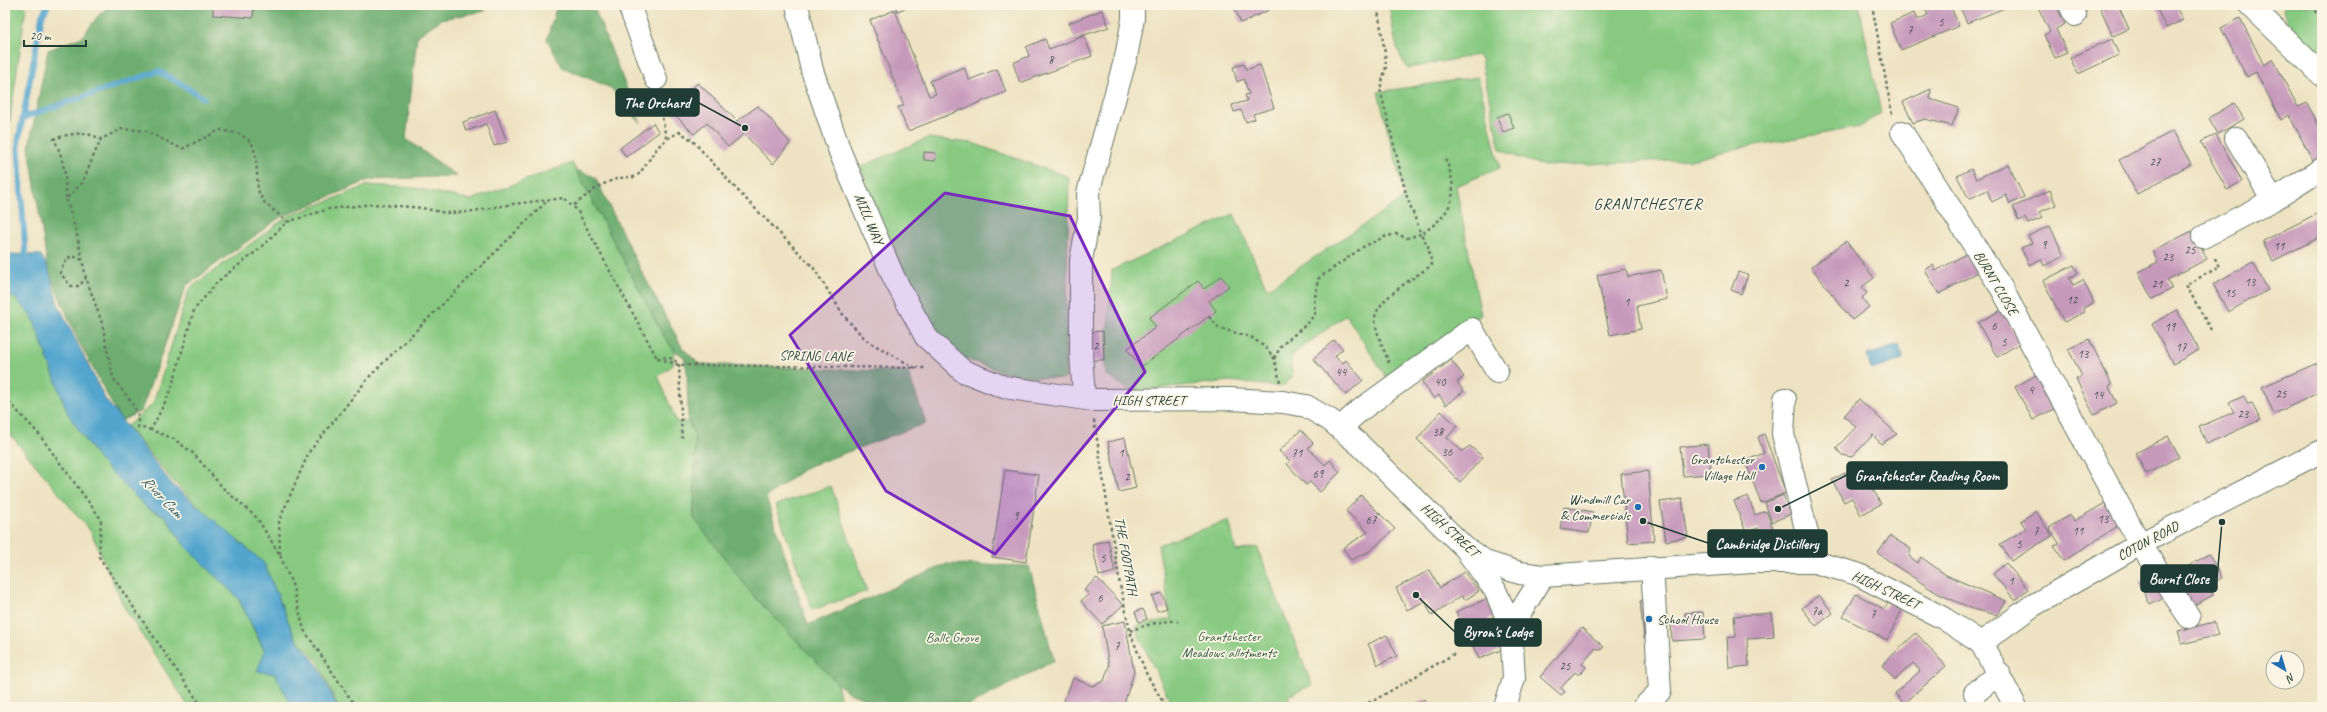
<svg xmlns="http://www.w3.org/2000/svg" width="2327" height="712" font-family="Caveat,sans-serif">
  <rect width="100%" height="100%" fill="#fcf5e5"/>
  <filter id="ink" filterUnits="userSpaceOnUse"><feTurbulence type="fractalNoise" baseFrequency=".025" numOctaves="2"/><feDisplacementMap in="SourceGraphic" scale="8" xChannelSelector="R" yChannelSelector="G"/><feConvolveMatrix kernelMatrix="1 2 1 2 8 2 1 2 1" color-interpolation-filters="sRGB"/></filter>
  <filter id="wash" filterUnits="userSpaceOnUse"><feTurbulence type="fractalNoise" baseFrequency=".012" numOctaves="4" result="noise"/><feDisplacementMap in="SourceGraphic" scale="16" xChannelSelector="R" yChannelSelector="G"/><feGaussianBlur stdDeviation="0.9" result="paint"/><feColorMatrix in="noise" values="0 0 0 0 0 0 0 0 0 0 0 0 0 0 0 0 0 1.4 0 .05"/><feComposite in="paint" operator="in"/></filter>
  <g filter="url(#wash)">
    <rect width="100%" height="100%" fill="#ede2c1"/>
    <g fill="#87c981" stroke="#53835a">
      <path d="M5,5H20L26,7L5,155Z"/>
      <path d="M1389,5H1859L1881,113L1860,127L1739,148L1696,159L1545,166L1519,158L1500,149L1481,59L1477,55L1408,68C1394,53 1393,25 1389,5Z"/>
      <path d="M2287,5H2322V58L2288,22L2284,9Z"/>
      <path d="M1478,77L1500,168L1456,186L1481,315L1389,381L1346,315L1291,356L1292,378L1282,387L1230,381L1132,391L1106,375L1105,365L1112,270L1234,214L1267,289L1405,197L1378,92Z"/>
      <path d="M928,138L972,143L1069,177L1065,379L1016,376L952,354L924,320L860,167Z"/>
      <path d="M572,163L663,335L674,350L673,365L658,376L677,423L688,421L695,436L694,518L752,594L837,683L842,707H338L319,663L295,637L264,563L213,520L172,480L127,426L153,404L189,289L287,217L369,185L415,188L471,200Z"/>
      <path d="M5,293L15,298L32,316L68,414L147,508L165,516L185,546L238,598L292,707H189L125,609L91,532L5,428Z"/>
      <path d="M831,486L867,591L812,610L776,505Z"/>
      <path d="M1229,520L1236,551L1257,547L1312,685L1288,696L1293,707H1173L1137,632L1136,626L1171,619L1158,545Z"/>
    </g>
    <g fill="#6dad6f" stroke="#467552">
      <path d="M110,5H484L485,11L442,19L417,36L406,139L457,176L369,180L279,218L186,286L141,411L121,421L78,340L48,270L29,147L48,50L82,37L98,16Z"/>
      <path d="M557,5H593L641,124L611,88L562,67L547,39Z"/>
      <path d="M576,170L595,177L637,263L682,347L699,364L908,372L926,423L807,467L766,497L808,625L947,564L1029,566L1054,661L966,707H887L849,693L837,683L752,594L694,518L695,436L688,421L687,371L684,357L674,350L663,335Z"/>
    </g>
    <g fill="#53a5ce" stroke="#397181">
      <path d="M5,254L41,255L49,270L58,304L105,399L172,484L264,563L295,637L319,667L337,707H292L275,674L257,671L265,651L238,598L185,546L165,516L147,508L99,460L68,414L32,316L15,298L5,293Z"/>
      <path d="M1899,345L1903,360L1871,370L1867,355Z"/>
    </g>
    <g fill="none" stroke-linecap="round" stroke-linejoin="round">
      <g stroke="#53a5ce" stroke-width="6">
        <path d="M22,118L159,71L204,98"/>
        <path d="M26,261L18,143L42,16L48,5"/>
      </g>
    </g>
    <g id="blocks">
      <g fill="#c699bb">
        <path d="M213,5H254L253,18L213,15Z"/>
        <path d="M895,5H915L897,11Z"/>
        <path d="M1233,5H1267L1269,10L1241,23Z"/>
        <path d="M1935,5H1950L1959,26L1901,50L1890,23L1914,13L1917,20L1928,15L1925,9Z"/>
        <path d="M1959,5H2012L1967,23Z"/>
        <path d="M2037,5H2056L2065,24L2056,29L2067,53L2055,58L2044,35L2050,32Z"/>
        <path d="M2099,5H2118L2129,29L2113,36Z"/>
        <path d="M2155,5H2175L2183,20L2166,28Z"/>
        <path d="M895,10L929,96L936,94L930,81L964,67L969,80L997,69L1006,92L908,131L898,107L904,106L870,20Z"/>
        <path d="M1102,10L1109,27L1075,38L1069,23Z"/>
        <path d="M2240,18L2264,65L2273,59L2298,107L2307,103L2322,132V159L2314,163L2289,115L2281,120L2256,72L2247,77L2221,28Z"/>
        <path d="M1084,36L1092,56L1020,83L1013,63L1029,56L1026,47L1045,39L1049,49Z"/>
        <path d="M2112,39L2119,55L2078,74L2070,58Z"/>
        <path d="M1244,64L1246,70L1260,65L1274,108L1253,114L1255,119L1246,122L1241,110L1234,112L1232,105L1247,101L1245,95L1249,94L1244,79L1237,82L1233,67Z"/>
        <path d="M698,83L737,121L758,106L772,121L790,143L773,164L744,134L728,147L707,123L694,134L668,108Z"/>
        <path d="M1931,89L1930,99L1959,108L1952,126L1925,119L1913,123L1903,102Z"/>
        <path d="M2234,103L2244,119L2218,134L2209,118Z"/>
        <path d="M495,110L507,142L494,146L486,124L466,131L463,122Z"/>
        <path d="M1508,113L1514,128L1503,132L1497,117Z"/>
        <path d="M653,123L659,132L626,157L620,148Z"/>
        <path d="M2173,131L2191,164L2137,194L2119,160Z"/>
        <path d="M2216,134L2242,181L2227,190L2201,142Z"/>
        <path d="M924,152L936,153L935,161L924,160Z"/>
        <path d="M2008,164L2024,197L2010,204L2006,195L1992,202L1987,190L1969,199L1957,176L1971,169L1976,179Z"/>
        <path d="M2050,190L2056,205L2039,212L2042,218L2028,224L2025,218L2019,221L2013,207Z"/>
        <path d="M2322,211V236L2273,261L2263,241Z"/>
        <path d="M2050,226L2064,256L2044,266L2041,259L2029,265L2021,248L2032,243L2028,236Z"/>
        <path d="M2192,231L2207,259L2167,280L2172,289L2152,299L2138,272L2158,262L2152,251Z"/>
        <path d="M1846,241L1874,278L1862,287L1867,293L1862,298L1869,307L1852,320L1811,267Z"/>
        <path d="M1968,253L1978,272L1939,294L1925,270L1933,265L1936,271Z"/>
        <path d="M2253,262L2268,290L2228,312L2213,284Z"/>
        <path d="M2074,265L2078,273L2069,278L2073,285L2083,280L2094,303L2083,308L2085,312L2064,322L2043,281Z"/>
        <path d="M1626,269L1628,277L1661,270L1667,299L1637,306L1641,329L1610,335L1597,275Z"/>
        <path d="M1738,272L1748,275L1741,294L1731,290Z"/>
        <path d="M1221,276L1229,286L1209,301L1216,311L1141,367L1127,349L1156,327L1149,318L1198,281L1204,289Z"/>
        <path d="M2001,310L2020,343L1997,357L1978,323Z"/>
        <path d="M2177,310L2199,350L2173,364L2152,324Z"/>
        <path d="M1103,331L1104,360H1090L1088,332Z"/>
        <path d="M2089,339L2112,385L2109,387L2117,403L2094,415L2076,379L2082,376L2068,349Z"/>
        <path d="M1334,340L1343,349L1335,356L1342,364L1346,360L1363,380L1346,395L1313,359Z"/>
        <path d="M1451,360L1464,377L1457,382L1464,391L1446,405L1439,395L1434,399L1422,382Z"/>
        <path d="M2322,361V391L2274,414L2262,387Z"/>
        <path d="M2038,374L2056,408L2033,420L2015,387Z"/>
        <path d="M2244,396L2248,404L2252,403L2260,420L2207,444L2199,427L2234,412L2229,403Z"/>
        <path d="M1859,399L1897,434L1881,444L1873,435L1852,457L1842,455L1836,448L1856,427L1844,416Z"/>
        <path d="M1441,411L1457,426L1447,438L1462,451L1470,446L1483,457L1460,482L1417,439Z"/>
        <path d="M1301,430L1313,443L1308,448L1325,465L1330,460L1340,472L1320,492L1310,482L1306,485L1287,464L1290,461L1279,451Z"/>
        <path d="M1764,434L1786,493L1761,503L1745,461L1764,453L1758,437Z"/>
        <path d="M2168,436L2179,457L2146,474L2136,453Z"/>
        <path d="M1125,438L1136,488L1119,492L1108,442Z"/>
        <path d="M1708,444L1711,474L1683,476L1680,447Z"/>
        <path d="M1860,465L1881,504L1861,515L1852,498L1844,502L1832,480Z"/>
        <path d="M1005,470L1039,475L1026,562L992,557Z"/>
        <path d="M1648,471L1654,541L1628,543L1621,474Z"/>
        <path d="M1361,495L1395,529L1370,551L1351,560L1343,548L1368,532L1346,511Z"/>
        <path d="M1783,495L1791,514L1772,522L1765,503Z"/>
        <path d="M1748,496L1755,515L1766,511L1775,533L1761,537L1758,528L1746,532L1734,501Z"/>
        <path d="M2114,498L2127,520L2064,561L2054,546L2059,543L2049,528L2070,515L2074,521Z"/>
        <path d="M1682,499L1688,537L1666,541L1660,502Z"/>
        <path d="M1564,507L1593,512L1589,533L1560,529Z"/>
        <path d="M2036,511L2052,536L2011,561L2000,544L2026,529L2021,521Z"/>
        <path d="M1890,536L1911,549L1909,556L1918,563L1921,557L1946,575L2006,601L1997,615L1973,609L1937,593L1899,568L1878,553Z"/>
        <path d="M1108,540L1115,572L1099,576L1092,544Z"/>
        <path d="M2209,554L2222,578L2208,586L2213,595L2191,607L2173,575Z"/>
        <path d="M2006,563L2028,589L2015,600L1993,574Z"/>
        <path d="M1430,570L1440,588L1464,572L1479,591L1465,600L1461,596L1432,616L1425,601L1407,610L1396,588Z"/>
        <path d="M2153,575L2164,598L2150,605L2139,582Z"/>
        <path d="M1097,578L1123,605L1102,624L1081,601L1089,594L1084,590Z"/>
        <path d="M1162,593L1167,608L1157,611L1152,596Z"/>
        <path d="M1856,594L1884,609L1888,603L1902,610L1887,640L1843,617Z"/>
        <path d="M1819,595L1833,613L1816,626L1802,608Z"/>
        <path d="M1486,599L1494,616L1488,619L1496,636L1503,633L1508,647L1479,659L1470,640L1479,636L1473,622L1463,626L1456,612Z"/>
        <path d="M1653,600L1658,636L1644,638L1640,601Z"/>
        <path d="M1143,609L1147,619L1139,622L1135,612Z"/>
        <path d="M1703,612L1705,639L1672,641L1671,622H1685V613Z"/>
        <path d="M1772,613L1774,637L1747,639L1749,666L1729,668L1727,638L1736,637L1734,616Z"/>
        <path d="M1125,621L1134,672L1123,707H1069L1063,704L1073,678L1092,686L1104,681L1109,666L1102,626Z"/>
        <path d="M2214,622L2218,635L2182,644L2178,631Z"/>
        <path d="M1582,628L1604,647L1600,650L1596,648L1582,664L1586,667L1583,671L1579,675L1575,672L1561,688L1565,692L1561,695L1540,677Z"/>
        <path d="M1916,633L1946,666L1904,704L1895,693L1920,671L1913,663L1895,680L1882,665Z"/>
        <path d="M1387,635L1397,656L1378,665L1368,644Z"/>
        <path d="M1424,699L1429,707H1413Z"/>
      </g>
    </g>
  </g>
  <g filter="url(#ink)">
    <use href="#blocks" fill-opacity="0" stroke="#677765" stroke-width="1"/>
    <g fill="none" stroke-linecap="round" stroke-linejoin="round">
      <defs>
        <g id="minor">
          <path d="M629,5L656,79"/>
          <path d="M797,5L812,70L840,152L894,278L926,337L963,371L1004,387L1093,400L1231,399L1283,402L1306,406L1330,420L1360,445L1465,548L1488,563L1520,573L1543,576L1752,562H1814L1857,574L1943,618L1981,643L2016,707"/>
          <path d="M2070,5L2075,15"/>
          <path d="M2250,5L2322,75"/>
          <path d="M1902,132L2002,289L2140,544L2189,617"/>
          <path d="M2236,138L2273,200"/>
          <path d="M2203,237L2273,200L2322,169"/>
          <path d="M1084,398L1081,353V260L1089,218L1088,193L1126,57L1133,19V5"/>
          <path d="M1785,399L1783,434L1814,562"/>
          <path d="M1340,428L1359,411L1472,329L1497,372"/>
          <path d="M1469,554L1495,590L1511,627L1514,678L1505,707"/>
          <path d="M1511,627L1543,576"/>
          <path d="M1981,643L2032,606L2140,544L2322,451"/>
          <path d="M1975,693L1999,673"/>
          <path d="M1644,707L1660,691L1652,567"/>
        </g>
      </defs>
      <use href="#minor" stroke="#677765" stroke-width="24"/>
      <g stroke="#677765" stroke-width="2.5" stroke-dasharray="3 3" stroke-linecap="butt">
        <path d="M1872,5L1892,114"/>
        <path d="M2313,5L2322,22"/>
        <path d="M659,100L666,138"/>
        <path d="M66,198C66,177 64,158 54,139C69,133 86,131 101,139"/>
        <path d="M574,205C596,189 608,176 636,177C654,158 652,144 680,132L692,140L740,193L813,267L844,316L866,340L915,368"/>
        <path d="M82,260L77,257H70L64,263L60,273L71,286H79L86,278"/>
        <path d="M1209,317L1219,328L1251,337L1266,348L1274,358L1280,382"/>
        <path d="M2211,330L2186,285L2219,267L2214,256"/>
        <path d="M657,358C668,357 673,357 679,365L682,438"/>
        <path d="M1274,358L1282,345L1308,323L1315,314L1314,303L1318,279L1363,247L1384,237L1396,234L1407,238L1421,234L1406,194L1380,89L1386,67L1385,53L1377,5"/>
        <path d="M1389,363C1384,349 1376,334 1375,319C1375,300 1417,276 1432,265L1428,246L1421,234C1454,213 1460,193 1445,158"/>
        <path d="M5,398L38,433L101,519L99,557L202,707"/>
        <path d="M1094,420L1120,585L1131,635L1147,675L1166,707"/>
        <path d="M151,430L138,427V414L130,400L113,378L102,323L86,278L76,230L66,199L82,183L101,139L122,129L146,131L182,149L220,130L240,134L252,143L256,156L258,190L263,201L287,222"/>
        <path d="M280,554L279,521L309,452L370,376L549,199"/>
        <path d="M1130,631C1138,627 1170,618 1178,622"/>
        <path d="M356,707L304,630L292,584L280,555L257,518L223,488L194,454L174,439L151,430L171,390L194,310L218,281L258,250L287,222L329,209L373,204L422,208L446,213L468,212L513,204L564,198L577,210L657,358L679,365L927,368"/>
        <path d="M1357,707L1373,701L1454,654"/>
      </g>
      <use href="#minor" stroke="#fff" stroke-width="22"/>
    </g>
  </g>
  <path fill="#7b2cbf" fill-opacity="0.2" stroke="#7b2cbf" stroke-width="3" stroke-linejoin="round" d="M945,193L1070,216L1145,372L995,554L886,491L790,335Z"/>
  <g fill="#1f6fb2" stroke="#fcf5e5" stroke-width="1.5">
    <circle cx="1762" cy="467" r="4"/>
    <circle cx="1638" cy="507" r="4"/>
    <circle cx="1649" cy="619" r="4"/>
  </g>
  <g text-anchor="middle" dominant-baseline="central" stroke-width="3.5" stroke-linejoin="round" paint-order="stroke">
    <g font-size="12" fill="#495456">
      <text x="1941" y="22">5</text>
      <text x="1910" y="30">7</text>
      <text x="1051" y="60">8</text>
      <text x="2155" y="162">27</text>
      <text x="2044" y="245">9</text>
      <text x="2279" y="246">11</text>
      <text x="2190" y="250">25</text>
      <text x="2168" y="257">23</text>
      <text x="2250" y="282">13</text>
      <text x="1846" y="283">2</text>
      <text x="2157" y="284">21</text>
      <text x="2230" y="293">15</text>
      <text x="2072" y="300">12</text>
      <text x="1627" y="302">1</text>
      <text x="1994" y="326">6</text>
      <text x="2170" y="327">19</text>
      <text x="2004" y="342">5</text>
      <text x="1096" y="346">2</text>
      <text x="2181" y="347">17</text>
      <text x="2083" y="354">13</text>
      <text x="1341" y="372">44</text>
      <text x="1440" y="382">40</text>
      <text x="2031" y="390">4</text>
      <text x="2281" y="394">25</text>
      <text x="2098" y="395">14</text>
      <text x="2243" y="414">23</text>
      <text x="1438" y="432">38</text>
      <text x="1447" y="452">36</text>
      <text x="1121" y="453">1</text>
      <text x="1297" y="453">71</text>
      <text x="1318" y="474">69</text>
      <text x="1127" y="477">2</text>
      <text x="1016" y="516">9</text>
      <text x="2103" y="519">13</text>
      <text x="1371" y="520">67</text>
      <text x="2036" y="531">7</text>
      <text x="2078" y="531">11</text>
      <text x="2019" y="544">5</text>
      <text x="1103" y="558">5</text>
      <text x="2011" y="581">1</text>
      <text x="1100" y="598">6</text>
      <text x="1817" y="611">7a</text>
      <text x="1873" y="614">7</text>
      <text x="1117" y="646">7</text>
      <text x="1565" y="666">25</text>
    </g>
    <g font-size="14" fill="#1f3d34" stroke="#fcf5e5">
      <text transform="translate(869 219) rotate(67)">MILL WAY</text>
      <text transform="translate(1996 283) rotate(59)">BURNT CLOSE</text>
      <text transform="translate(816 356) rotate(1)">SPRING LANE</text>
      <text x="1149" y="400">HIGH STREET</text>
      <text transform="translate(1450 530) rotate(42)">HIGH STREET</text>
      <text transform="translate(2148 541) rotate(-28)">COTON ROAD</text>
      <text transform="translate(1126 556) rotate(80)">THE FOOTPATH</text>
      <text transform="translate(1886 590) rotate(25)">HIGH STREET</text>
    </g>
    <g font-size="14" fill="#1f3d34" stroke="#fcf5e5" text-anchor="end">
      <text x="1754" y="459">Grantchester<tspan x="1754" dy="16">Village Hall</tspan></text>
      <text x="1630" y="499">Windmill Car<tspan x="1630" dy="16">&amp; Commercials</tspan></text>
      <text x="1657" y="619" text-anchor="start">School House</text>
    </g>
    <g font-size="14" fill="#396047" stroke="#fcf5e5">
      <text x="1229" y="636">Grantchester<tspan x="1229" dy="16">Meadows allotments</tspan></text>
      <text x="952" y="637">Balls Grove</text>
    </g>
    <g font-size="15" font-style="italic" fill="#2f5c62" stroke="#fcf5e5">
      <text transform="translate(162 497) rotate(46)">River Cam</text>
    </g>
    <g font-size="16" letter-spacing="1" fill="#1f3d34" stroke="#fcf5e5">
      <text x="1648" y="204">GRANTCHESTER</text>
    </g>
  </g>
  <path fill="none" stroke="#1f3d34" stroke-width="1.5" d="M745 128L699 103M1778 509L1847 475M1643 521L1708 543M2222 522L2217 578M1416 595L1455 632"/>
  <g fill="#1f3d34" stroke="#fcf5e5" stroke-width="1.5">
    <circle cx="745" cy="128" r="4"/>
    <circle cx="1778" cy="509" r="4"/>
    <circle cx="1643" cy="521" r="4"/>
    <circle cx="2222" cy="522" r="4"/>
    <circle cx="1416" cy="595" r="4"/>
  </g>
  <g fill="#1f3d34" stroke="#1f3d34" stroke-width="1.5">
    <rect x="616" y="89" width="83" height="27" rx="4"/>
    <rect x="1847" y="462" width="160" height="27" rx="4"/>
    <rect x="1708" y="530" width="119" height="27" rx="4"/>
    <rect x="2141" y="565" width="76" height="27" rx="4"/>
    <rect x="1455" y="619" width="86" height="27" rx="4"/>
  </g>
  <g font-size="15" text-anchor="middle" font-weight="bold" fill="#fff">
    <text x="657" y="108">The Orchard</text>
    <text x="1927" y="481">Grantchester Reading Room</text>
    <text x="1767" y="549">Cambridge Distillery</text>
    <text x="2179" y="584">Burnt Close</text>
    <text x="1498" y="637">Byron's Lodge</text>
  </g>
  <rect width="2327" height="712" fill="none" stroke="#fcf5e5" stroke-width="20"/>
  <g transform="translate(2285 670) rotate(142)"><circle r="19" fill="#fcf5e5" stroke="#a4ab9e"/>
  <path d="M0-3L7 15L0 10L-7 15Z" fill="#1f6fb2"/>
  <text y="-6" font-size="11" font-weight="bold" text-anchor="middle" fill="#1f3d34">N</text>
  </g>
  <path d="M24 40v6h62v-6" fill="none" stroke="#1f3d34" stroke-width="2"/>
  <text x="30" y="40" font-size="12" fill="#1f3d34" stroke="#fcf5e5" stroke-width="3" paint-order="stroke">20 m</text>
</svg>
